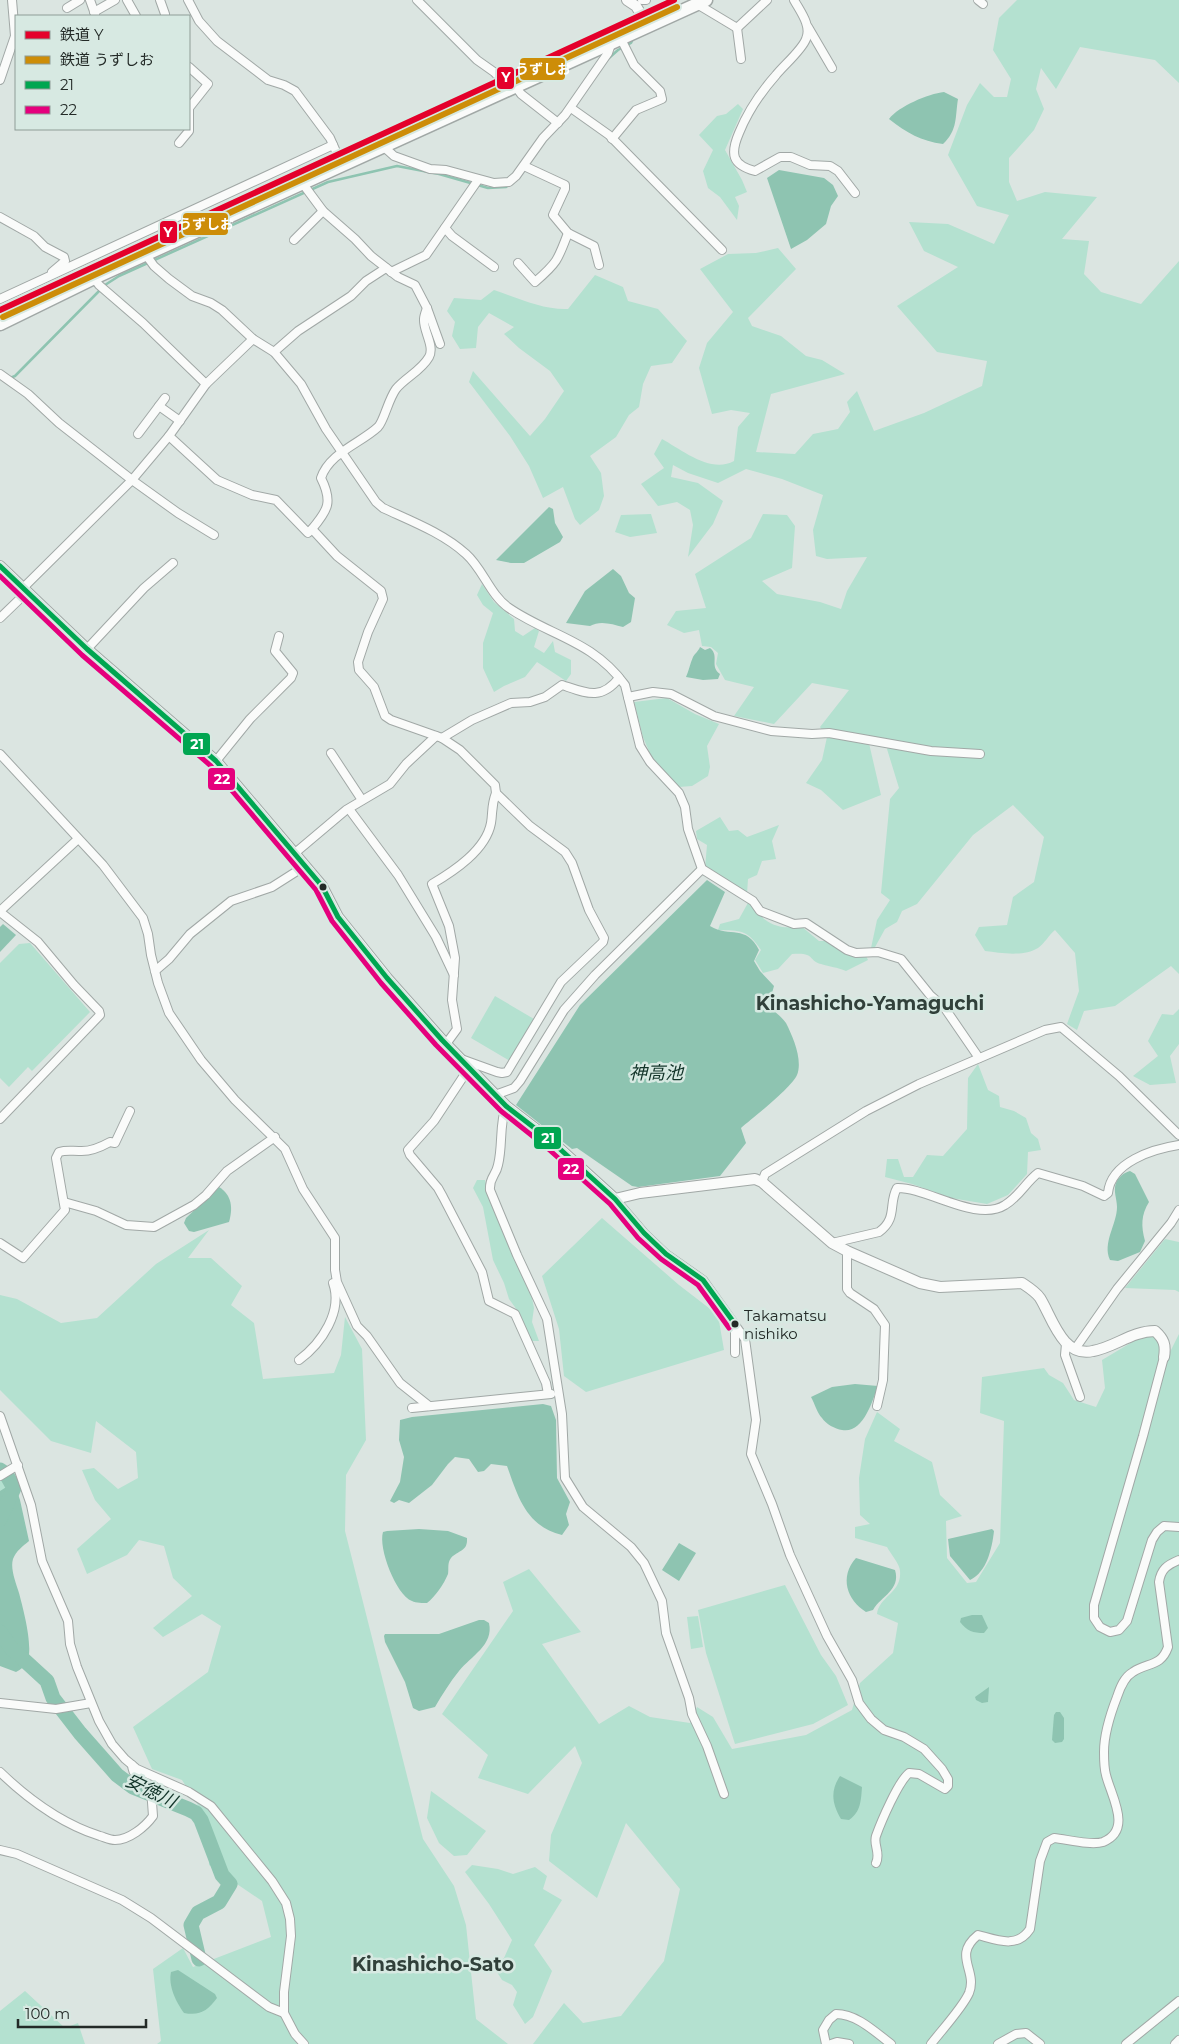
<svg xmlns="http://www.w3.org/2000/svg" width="1179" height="2044" font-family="Montserrat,'Noto Sans JP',sans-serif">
  <rect width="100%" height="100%" fill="#dbe5e1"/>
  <g fill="#b4e1d0">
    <path d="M1017,0H1179V83L1155,60L1080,47L1056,89L1041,68L1036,89L1044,109L1034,130L1009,158V182L1017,201L1045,192L1097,197L1062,239L1089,241L1084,274L1101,292L1141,304L1179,261V974L1171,966L1115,1006L1084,1011L1077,1030L1067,1024L1079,991L1075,953L1055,930C1049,935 1044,944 1038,948C1023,957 1001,953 985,951L975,935L979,927L1007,925L1013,897L1034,882L1044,837L1013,805L973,835L917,904L902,911L897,922L885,929L874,949L871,948L877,920L890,900L881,893L890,799L899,788L887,749L893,740L868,739L881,795L843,810L821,790L806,783L822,760L827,737L820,727L849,690L812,683L774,724L734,716L754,687L725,680L716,664L718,653L711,647L702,646L699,630L684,633L667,625L676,611L706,608L695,574L751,538L763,514L787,515L795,526L792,568L762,581L777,594L820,602L841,609L847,591L867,557L827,559L816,556L813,530L823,495L782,479L746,469L718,483L688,473L673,465L671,477L698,483L723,501L713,524L688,557L693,525L690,510L677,502L658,506L641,484L664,468L654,454L662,439C682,450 711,474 734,461L738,427L750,413L731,410L712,414L699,368L707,343L733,312L700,269L728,254L756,253L778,248L796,269L748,318L752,326L781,336L806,356L822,360L845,374L771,394L756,452L795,454L813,434L838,429L850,412L847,402L857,391L874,431L924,413L982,386L987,361L937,352L897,306L958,267L924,251L909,222L948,224L994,244L1009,215L977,206L948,155L967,105L980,83L994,97H1007L1011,79L993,50L999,18Z"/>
    <path d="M738,104L743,109L725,150L742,180L747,192L735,197L739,206L737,220L720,197L708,188L703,171L713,150L699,135L717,116L726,114Z"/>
    <path d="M595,275L623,287L628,301L658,309L687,341L672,363L651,366L643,384L639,407L629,415L616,437L590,456L601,473L604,496L599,510L580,525L575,519L563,487L543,498L529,466L510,436L469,382L473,371L530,436L545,419L564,391L550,371L519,348L504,334L514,327L489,313L478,327L476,348L460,349L452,336L455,322L447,311L454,298L481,300L494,290C518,298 543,310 568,309Z"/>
    <path d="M651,514L657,533L630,537L615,532L621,515Z"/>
    <path d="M482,584L494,602L514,619L515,631L523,636L535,628L539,631L534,647L544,653L553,641L555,652L571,660V674L566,681L537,662L525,677L504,686L494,692L483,668V643L493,613L483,605L477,595Z"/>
    <path d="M667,698L695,714L719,724L707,746L710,767L708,776L692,786L679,787L653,761L643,737L634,702Z"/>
    <path d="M720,817L729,831L738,830L747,837L779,825L772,841L776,859L762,861L757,875L748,879L747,894L705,868L707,845L697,839L696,831Z"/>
    <path d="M749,901C762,922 776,931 801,926L819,941H829L866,956L868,960L846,971C837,967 830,967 821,964C808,961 816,952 792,954L778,969L763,973L755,960L761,950C747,929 741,931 718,930L720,924L739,919Z"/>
    <path d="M30,943L90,1012L32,1071L28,1067L9,1087L0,1078V963L19,944Z"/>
    <path d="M495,996L534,1019L510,1061L471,1038Z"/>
    <path d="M1179,1009V1044L1170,1056L1176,1083L1150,1085L1133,1076L1158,1056L1148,1041L1162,1014L1173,1015Z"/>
    <path d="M978,1064L988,1090L999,1096L1000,1107L1014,1111L1026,1118L1031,1133L1038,1139L1041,1150L1028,1152L1027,1174L1008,1195L987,1204L951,1198L912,1184L885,1177L887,1159H898L904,1177H913L927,1155L943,1156L967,1129L968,1078Z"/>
    <path d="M477,1180H485L489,1196L531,1293L534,1308L532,1322L539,1341H532L517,1310L509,1299L504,1283L493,1260L483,1207L473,1188Z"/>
    <path d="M602,1218L679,1285L718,1315L724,1350L586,1392L564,1376L559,1329L542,1276Z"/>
    <path d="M209,1230L188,1258H211L242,1286L231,1305L254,1323L263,1379L334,1373L341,1355L345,1317L362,1349L366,1440L346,1475L345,1531L423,1839L454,1886L466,1925L476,2019L508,2044H157L161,2041L153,1969L183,1948L193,1967L271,1937L262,1901L209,1865L208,1821L182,1780L152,1769L133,1727L208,1672L221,1626L202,1614L163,1637L153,1628L192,1596L173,1578L164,1546L139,1540L127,1555L87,1574L77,1549L111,1519L95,1500L82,1470L94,1468L118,1489L138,1478L136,1452L96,1421L91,1453L51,1441L0,1390V1295L17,1299L61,1323L97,1318L156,1264Z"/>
    <path d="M1165,1239L1179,1242V1292L1175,1290L1125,1288Z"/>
    <path d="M1179,1334V2044H533L564,2003L583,2023L621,2016L664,1961L680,1889L626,1823L597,1898L549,1861L551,1835L582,1763L575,1746L528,1794L478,1778L488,1755L442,1714L513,1611L503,1582L529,1569L581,1632L542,1644L599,1724L629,1706L650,1717L690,1723L697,1707L713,1717L732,1749L806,1735L852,1710L860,1683L893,1653L898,1623L877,1614C879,1596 902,1593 900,1571C900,1564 890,1553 887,1547L855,1538V1527L870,1524L860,1515L859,1478L865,1439L877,1412L900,1429L894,1441L932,1462L940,1495L962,1516L946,1521L947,1558L967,1583L976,1582L1000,1543L1004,1421L980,1413L982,1377L1044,1368L1049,1375L1063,1383L1074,1400L1096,1407L1105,1388L1102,1360L1139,1338L1155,1336L1170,1352Z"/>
    <path d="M0,1468H4L15,1485L0,1494Z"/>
    <path d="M785,1585L821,1655L836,1676L848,1705L813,1724L735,1744L706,1653L698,1610Z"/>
    <path d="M698,1616L703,1647L691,1649L687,1617Z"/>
    <path d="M431,1791L486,1831L467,1855L454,1856L439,1843L427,1818Z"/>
    <path d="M472,1865L498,1869L513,1874L535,1867L547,1876L543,1889L562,1900L534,1945L552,1971L533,2017L525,2024L513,2005L517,1992L512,1985L502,1980L492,1964L504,1958L512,1940L489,1904L465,1872Z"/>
    <path d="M25,1991L65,2028L78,2023L85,2044H0V2011Z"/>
  </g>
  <g fill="#8ec4b1">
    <path d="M944,92L958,99C955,117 958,130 943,144C921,141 907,133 889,119C899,106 928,94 944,92Z"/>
    <path d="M779,170L824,178L833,185L838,196L831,206L826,224L807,240L791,249L767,178Z"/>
    <path d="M549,507L553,509L555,523L563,537L560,542L524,563H511L496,560Z"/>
    <path d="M613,569L621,576L629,593L635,598L631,622L623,627C612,624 600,620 590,626L566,623L585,591Z"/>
    <path d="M700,647L705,650L710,648C720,656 709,666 720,674L718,679L703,680L686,677C689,670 690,664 693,657C695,653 698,652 700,647Z"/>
    <path d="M707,880L725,892L710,926C730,938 746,924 759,950L754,961L760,971L774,986L772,993L765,997C767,1008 780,1014 786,1023C793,1037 803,1060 797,1075C792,1087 753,1118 741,1128L746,1143L720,1176L638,1187L632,1186L577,1148L572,1149L516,1105L580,1005Z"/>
    <path d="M3,924L16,935L0,952V927Z"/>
    <path d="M1130,1171L1135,1174L1149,1202C1141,1215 1141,1226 1145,1241L1140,1252L1118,1261L1110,1260C1102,1243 1117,1224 1117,1207C1117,1199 1113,1191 1116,1183C1119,1176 1124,1173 1130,1171Z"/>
    <path d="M219,1187C232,1195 233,1208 229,1222L194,1232L189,1231L184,1223L186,1218Z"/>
    <path d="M855,1384L878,1386C872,1402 863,1434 842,1430C835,1429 826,1424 822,1418C817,1413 815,1404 811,1397L832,1387Z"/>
    <path d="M543,1404L551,1406L556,1420L557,1478L570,1502L566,1514L569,1525L562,1535C526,1526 518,1497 507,1466L491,1464L484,1471L478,1472L469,1459L455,1457L448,1464L432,1485L409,1503L399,1500L394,1503L390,1501L400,1482L404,1457L399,1440L400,1420L412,1417Z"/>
    <path d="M15,1485L20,1500L29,1541C23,1546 16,1551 13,1559C10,1569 16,1583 19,1593C23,1608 34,1648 27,1662C25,1667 21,1669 16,1672L0,1666V1491L8,1486Z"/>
    <path d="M419,1529L448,1531L467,1538C468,1552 458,1550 451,1558C447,1563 449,1569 448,1574C444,1584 435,1597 427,1603C423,1603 416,1603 412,1601C396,1595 378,1548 383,1532L387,1531Z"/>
    <path d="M992,1529L994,1531C992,1548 987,1572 970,1580L950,1556L948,1539Z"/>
    <path d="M679,1543L696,1553L679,1581L662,1570Z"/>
    <path d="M856,1558L895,1570C901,1590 881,1596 873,1610L866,1612C847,1600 839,1577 856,1558Z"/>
    <path d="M972,1615H982L988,1628L984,1633C973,1633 967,1631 960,1622L961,1618Z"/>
    <path d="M479,1620H484L489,1623C494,1645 471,1656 459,1671C450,1682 442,1695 435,1707L419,1711L413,1708L405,1682L385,1642L384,1636L385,1634H439Z"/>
    <path d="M989,1687L988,1702L982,1703L976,1700L975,1697Z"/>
    <path d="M1056,1712H1060L1064,1718V1739L1062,1742L1055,1743L1052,1740L1054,1715Z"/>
    <path d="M840,1776L862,1787C861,1800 861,1812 849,1820L841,1819C832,1804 830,1791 840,1776Z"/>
    <path d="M178,1970L215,1994L217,1998C207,2011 200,2016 184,2013C176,2002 168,1986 171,1972Z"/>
  </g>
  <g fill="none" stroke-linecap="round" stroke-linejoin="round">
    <g stroke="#8ec4b1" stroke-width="2.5">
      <path d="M609,58L618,50L631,43L633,39"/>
      <path d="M10,378L15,376L105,285L119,276L328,182L397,166L439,174L488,188L506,187L510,184"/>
    </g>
    <g stroke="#8ec4b1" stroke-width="15">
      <path d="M0,1470L6,1474L14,1488L0,1519"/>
      <path d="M0,1632L11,1648L47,1681L53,1698L80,1733L117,1775L133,1787L188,1809L196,1813L201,1820L222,1875L230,1884L219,1902L198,1913L191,1925L199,1959"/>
    </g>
    <defs>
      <g id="minor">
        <path d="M90,0L95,14"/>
        <path d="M127,0L136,16"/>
        <path d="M160,0L165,14"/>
        <path d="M188,0L199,21L217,41L268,80L284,85L295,91L330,138L342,165"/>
        <path d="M417,0L477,60L494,72L511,89"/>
        <path d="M642,0H646"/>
        <path d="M794,0C800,11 812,26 806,39C802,50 784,65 776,75C760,93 748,111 739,133C730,154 732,165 755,171L780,157H791L810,165L830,166L838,171L855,193"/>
        <path d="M978,0L983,4"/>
        <path d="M697,4L737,28L767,0"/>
        <path d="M67,8L80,0"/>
        <path d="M94,12L115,0"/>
        <path d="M808,27L832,68"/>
        <path d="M737,28L741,59"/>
        <path d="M189,67L208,84L189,108"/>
        <path d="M0,80L15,36L12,0"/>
        <path d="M516,87L521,94L558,123"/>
        <path d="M571,108L609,135L722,250"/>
        <path d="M612,139L636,110L662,99L660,91L634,65L621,39"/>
        <path d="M179,143L189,131V108"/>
        <path d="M384,147L394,156L430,169L446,170L494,183L509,182L516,176L543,138L565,115L608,53L611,44"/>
        <path d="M524,166L565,185V189L553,215L568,233L594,246L599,265"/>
        <path d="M303,184L323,211L355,239L371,256L398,277L415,285L427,308L440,344"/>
        <path d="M0,217L34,236L45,247L64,257L65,261L52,272"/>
        <path d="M445,228L452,236L494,267"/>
        <path d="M294,240L323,211"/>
        <path d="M146,255L154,266L169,279L192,296L211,303L222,310L253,339L274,352L301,384L326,429L376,502L383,508C411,521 443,533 466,554C483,569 490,595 509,608C550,636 592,640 625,685L640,746L650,762L679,793L685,807L688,829L702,869L753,901L760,911L794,924L806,923L847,950L856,953L878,952L901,959L930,995L944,1007L979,1058"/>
        <path d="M518,263L535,282C557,263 558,260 568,233"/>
        <path d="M391,272L426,255L478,180"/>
        <path d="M94,278L99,285L143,323L206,384"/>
        <path d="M0,299L333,145"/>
        <path d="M274,352L298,331L351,296L366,281L386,268"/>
        <path d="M0,374L28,394L59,423L132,480L178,513L214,535"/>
        <path d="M159,406L180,421"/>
        <path d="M138,434L165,398"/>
        <path d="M169,436L217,480L252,495L276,500L308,533L312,529L337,556L381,591L383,599L368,632L358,662L359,670L374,687L385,716L391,720L442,738L460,750L495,785L496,793L530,826L565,852L572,863L589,910L604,938L603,942L561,982L507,1072L502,1073L497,1072L461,1059"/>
        <path d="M312,529C328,510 333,502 321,478C329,453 361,443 378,427C384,421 388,400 396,389C406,377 421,371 429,357C435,346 423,331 424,319C424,316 426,311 427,308"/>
        <path d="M23,588L132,480L169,436L206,384L253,339"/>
        <path d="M0,618L27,592"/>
        <path d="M87,649L144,588L173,563"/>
        <path d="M628,697L653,692L671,694L714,716L771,731L812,734L829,733L931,751L980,754"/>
        <path d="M442,738L472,720L511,703L530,702L545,697L562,685C586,693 601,701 619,678"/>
        <path d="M331,753L362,800"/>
        <path d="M0,754L103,865L143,918L148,934L151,955L158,983L169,1013L201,1060L235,1100L285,1149L303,1189L335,1238V1270L337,1282L357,1326L367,1336L400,1383L429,1406"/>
        <path d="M216,761L250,719L291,678L293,673L275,651L279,636"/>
        <path d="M349,809L398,875L436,937L454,975"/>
        <path d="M295,853L346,810L390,784L406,764L436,736"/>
        <path d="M0,911L78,839"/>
        <path d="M0,912L38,942L74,985L99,1011L100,1015L0,1119"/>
        <path d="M155,971L169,959L190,934L231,901L272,887L305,866"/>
        <path d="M446,1044L457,1029L452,1000L455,958L449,926L432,884C454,871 486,850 491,823C493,811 491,806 496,793"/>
        <path d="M470,1070L463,1077L434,1121L408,1150L410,1155L438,1188L443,1197L482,1272L489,1301L515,1314L546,1383L548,1394"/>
        <path d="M495,1095L514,1088L520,1081L564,1010L595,975L702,869"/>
        <path d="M506,1106C499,1125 503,1145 498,1165C496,1176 489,1177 490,1190L517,1255L547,1319L562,1414L565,1478L583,1507L631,1547L644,1563L662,1601L666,1633L689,1698L692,1714L707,1746L724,1794"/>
        <path d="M762,1182L765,1174L866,1111L919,1084L1045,1030L1061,1027L1119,1076L1179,1135"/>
        <path d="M615,1199L644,1233L666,1254L703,1280L745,1339L756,1420L751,1454L772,1504L790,1555L827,1636L852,1680L859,1703L871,1719L884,1730L904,1737L924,1749L942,1769L948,1779V1786L945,1789L919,1774L909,1773C898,1782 881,1822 876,1836C873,1845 881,1853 876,1863"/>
        <path d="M64,1202L96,1211L126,1225L154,1227L194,1205L206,1195L227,1171L275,1137"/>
        <path d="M0,1243L23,1258L65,1210L56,1158L59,1152C66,1150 71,1151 79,1151C90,1152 101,1147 110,1142L115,1143L130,1111"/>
        <path d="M832,1243L879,1232C898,1218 888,1204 897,1188C926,1187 977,1223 1005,1205C1019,1197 1026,1182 1038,1173L1083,1186L1104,1196L1108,1193C1111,1162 1153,1149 1179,1145"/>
        <path d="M847,1251V1289L850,1293L874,1309L885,1325L883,1380L877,1406"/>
        <path d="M1066,1344L1065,1355L1080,1397"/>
        <path d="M1075,1349L1117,1289L1171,1223L1179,1210"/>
        <path d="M735,1353V1324"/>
        <path d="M1164,1357L1143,1436L1094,1605V1618L1100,1627L1110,1632L1119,1630L1127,1621L1152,1540L1157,1532L1164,1526L1179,1527"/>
        <path d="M299,1360C322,1343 343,1311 333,1283"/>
        <path d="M412,1408L551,1394"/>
        <path d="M0,1416L31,1505L42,1561L68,1621L70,1644L77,1667L99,1721L112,1744L125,1759L137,1769L189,1792L211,1806L272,1881L286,1903L290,1919L291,1936L284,1992V2013L295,2034L304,2044"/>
        <path d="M0,1476L18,1465"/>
        <path d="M0,1703L56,1709L91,1703"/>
        <path d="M0,1772C28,1799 62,1824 100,1836C104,1837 110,1840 115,1840C129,1840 145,1827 153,1816L151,1789C142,1782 133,1777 132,1765"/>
        <path d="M0,1850L17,1854L122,1900L151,1918L269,2007L284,2013"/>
        <path d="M826,2044L823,2030L829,2020L836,2014C857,2014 875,2032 891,2044"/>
        <path d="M831,2044L837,2042L849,2044"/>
        <path d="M931,2044C941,2031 963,2007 969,1993C978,1970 952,1956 978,1935C997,1940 1017,1949 1030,1929L1040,1861L1047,1842L1054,1838C1066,1839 1091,1846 1103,1842C1133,1830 1111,1796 1106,1775C1104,1768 1104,1760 1104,1752C1104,1733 1110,1715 1117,1697C1120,1688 1124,1677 1133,1672C1148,1662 1161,1667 1168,1647L1159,1582C1161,1569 1167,1565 1179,1560"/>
        <path d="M998,2044L1016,2034L1026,2033L1040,2044"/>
        <path d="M1126,2044L1179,2001"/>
        <path d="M1175,2044L1179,2040"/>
      </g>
      <g id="tertiary">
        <path d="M627,0L636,6L648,26"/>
        <path d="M0,566L87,649L216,761L322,886L338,917L387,978L442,1040L506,1106L550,1140L615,1199L640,1193L755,1179L762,1182L832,1243L847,1251L920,1283L940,1287L1022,1283C1028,1287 1036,1292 1040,1298C1052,1317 1062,1358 1093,1351C1115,1347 1132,1331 1155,1331C1164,1339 1166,1345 1164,1357"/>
      </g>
      <path id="primary" d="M0,324L94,278L706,0"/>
    </defs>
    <use href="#minor" stroke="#a1a8a6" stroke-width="10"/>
    <use href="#tertiary" stroke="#a1a8a6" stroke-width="12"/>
    <use href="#primary" stroke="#a1a8a6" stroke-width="15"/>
    <use href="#minor" stroke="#fafbfa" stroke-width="8"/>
    <use href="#tertiary" stroke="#fafbfa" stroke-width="10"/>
    <use href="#primary" stroke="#fafbfa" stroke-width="12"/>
    <defs>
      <path id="bus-1" d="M0,566L87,649L216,761L322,886L338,917L387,978L442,1040L506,1106L550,1140L615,1199L644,1233L666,1254L703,1280L735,1324"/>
      <path id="bus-2" d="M0,576L82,655L211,766L316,890L332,921L381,983L436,1045L501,1111L545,1146L610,1204L638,1238L661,1259L698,1285L729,1328"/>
    </defs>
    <use href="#bus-1" stroke="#d7e9e2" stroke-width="9"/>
    <use href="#bus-2" stroke="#d7e9e2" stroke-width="9"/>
    <use href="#bus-1" stroke="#00a651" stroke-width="5"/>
    <use href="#bus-2" stroke="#e5007d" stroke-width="5"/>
    <defs>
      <path id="rail-1" d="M0,310L674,0"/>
      <path id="rail-2" d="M3,317L677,7"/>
    </defs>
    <use href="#rail-1" stroke="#d7e9e2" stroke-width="10"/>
    <use href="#rail-2" stroke="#d7e9e2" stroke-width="10"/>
    <use href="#rail-1" stroke="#e4002b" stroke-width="6"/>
    <use href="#rail-2" stroke="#cd8d08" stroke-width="6"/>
  </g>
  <g fill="#232a27" stroke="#d7e9e2" stroke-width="2">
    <circle cx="323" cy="887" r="4.5"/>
    <circle cx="735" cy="1324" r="4.5"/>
  </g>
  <g text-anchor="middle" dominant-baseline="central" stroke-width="5" stroke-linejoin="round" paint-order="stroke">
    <g font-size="15" fill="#232a27" stroke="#d7e9e2" text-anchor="start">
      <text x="744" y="1315">Takamatsu<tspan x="744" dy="18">nishiko</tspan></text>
    </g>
    <g font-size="18" font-style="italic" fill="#123429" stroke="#d7e9e2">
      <text x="656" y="1073">神高池</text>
      <text transform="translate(151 1791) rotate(26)">安徳川</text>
    </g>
    <g font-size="19" font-weight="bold" fill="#31403a" stroke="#d7e9e2">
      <text x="870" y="1003">Kinashicho-Yamaguchi</text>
      <text x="433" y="1964">Kinashicho-Sato</text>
    </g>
  </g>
  <g stroke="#d7e9e2" stroke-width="2">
    <rect x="519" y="57" width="47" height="24" rx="5" fill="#cd8d08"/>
    <rect x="496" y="66" width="19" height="24" rx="5" fill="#e4002b"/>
    <rect x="182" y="212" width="47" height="24" rx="5" fill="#cd8d08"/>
    <rect x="159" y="220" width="19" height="24" rx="5" fill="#e4002b"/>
    <rect x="182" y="732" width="29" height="24" rx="5" fill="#00a651"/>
    <rect x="207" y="767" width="29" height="24" rx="5" fill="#e5007d"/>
    <rect x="533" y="1126" width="29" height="24" rx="5" fill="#00a651"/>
    <rect x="557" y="1157" width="28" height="24" rx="5" fill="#e5007d"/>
  </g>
  <g font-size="14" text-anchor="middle" font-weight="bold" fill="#fff">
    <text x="543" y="74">うずしお</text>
    <text x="506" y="82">Y</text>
    <text x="206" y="229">うずしお</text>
    <text x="168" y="237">Y</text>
    <text x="197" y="749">21</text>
    <text x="222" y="784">22</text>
    <text x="548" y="1143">21</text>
    <text x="571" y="1174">22</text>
  </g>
  <rect x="15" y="15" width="175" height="115" fill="#d7e9e2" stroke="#8f9d97"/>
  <rect x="25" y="31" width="25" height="8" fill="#e4002b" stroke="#8f9d97"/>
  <text x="60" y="40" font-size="15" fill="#232a27">鉄道 Y</text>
  <rect x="25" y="56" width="25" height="8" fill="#cd8d08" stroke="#8f9d97"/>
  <text x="60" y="65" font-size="15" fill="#232a27">鉄道 うずしお</text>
  <rect x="25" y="81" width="25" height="8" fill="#00a651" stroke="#8f9d97"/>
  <text x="60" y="90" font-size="15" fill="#232a27">21</text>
  <rect x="25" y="106" width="25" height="8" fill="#e5007d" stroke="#8f9d97"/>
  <text x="60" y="115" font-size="15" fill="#232a27">22</text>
  <path d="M18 2019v8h128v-8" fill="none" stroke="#232a27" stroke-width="2.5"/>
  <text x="25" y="2019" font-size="15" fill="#232a27" stroke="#d7e9e2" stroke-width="4" paint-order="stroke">100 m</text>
</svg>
